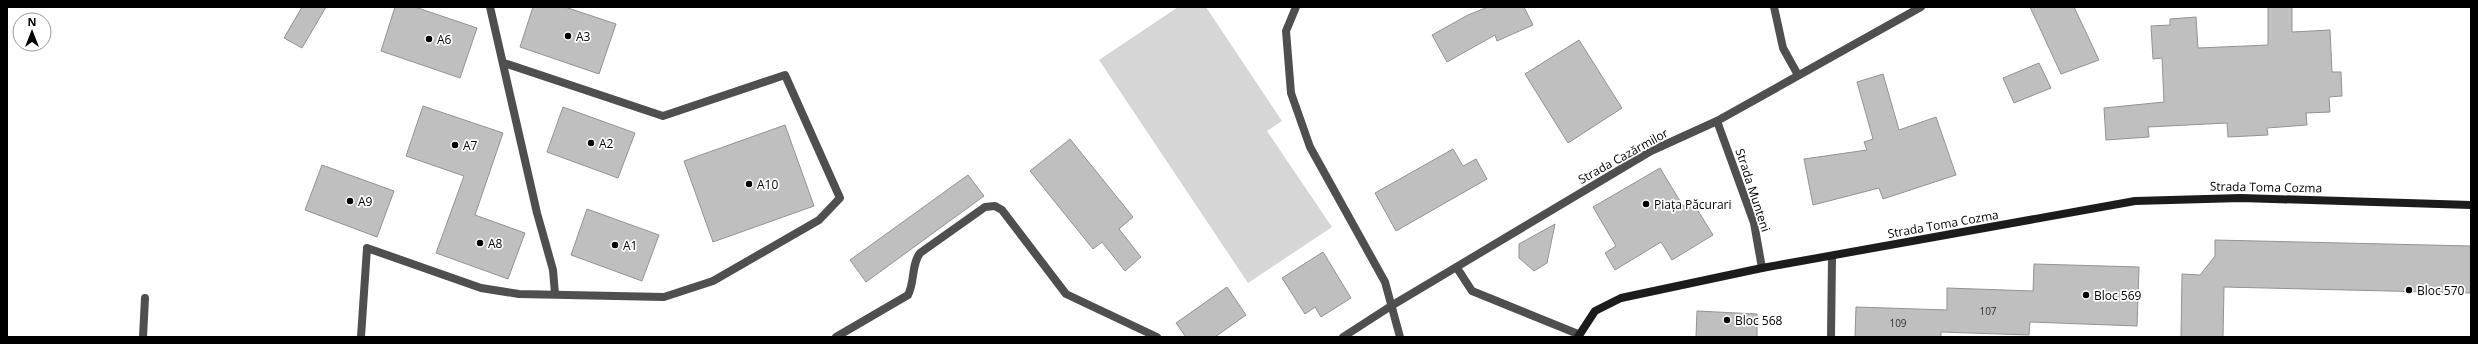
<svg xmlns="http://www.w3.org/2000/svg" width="2478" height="344" font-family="'Open Sans',sans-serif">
  <rect width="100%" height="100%" fill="#fff"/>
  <path fill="#d6d6d6" d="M1178,7H1206L1282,121L1267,131L1332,227L1248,283L1099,60Z"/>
  <g fill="#bfbfbf" stroke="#939393">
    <path d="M302,7H326L302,48L284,38Z"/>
    <path d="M395,7H415L477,28L460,78L381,51Z"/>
    <path d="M533,7H565L616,24L599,74L520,47Z"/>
    <path d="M1488,7H1524L1533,25L1497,41L1495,35L1447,62L1432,35L1468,15Z"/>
    <path d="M2030,7H2074L2099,60L2061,74Z"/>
    <path d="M2268,7H2292V32L2330,30L2332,72H2341L2342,96L2329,97L2330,112L2306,113L2307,125L2267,128L2268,135L2228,137L2227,123L2148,127L2149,137L2106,140L2104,108L2164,102L2162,58L2153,59L2151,26L2170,25V19L2196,17L2198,48L2268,45Z"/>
    <path d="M1579,40L1622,108L1568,143L1525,74Z"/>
    <path d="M2039,63L2051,88L2014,103L2003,78Z"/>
    <path d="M1883,74L1899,130L1936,117L1956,175L1883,199L1879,188L1813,205L1804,159L1867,150L1864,142L1873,139L1857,82Z"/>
    <path d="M423,106L503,133L475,215L525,233L508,279L436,253L464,176L406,156Z"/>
    <path d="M563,107L635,133L618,178L547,152Z"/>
    <path d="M785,125L814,206L713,242L684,161Z"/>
    <path d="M1070,139L1133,217L1119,229L1141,257L1125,271L1102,242L1093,249L1030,171Z"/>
    <path d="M1453,149L1463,166L1476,159L1487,179L1396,231L1375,193Z"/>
    <path d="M322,165L394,191L377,237L305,210Z"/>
    <path d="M1660,168L1683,206L1692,201L1713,235L1672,260L1661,242L1615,270L1605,253L1616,246L1593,207Z"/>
    <path d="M968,175L984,196L866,282L850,260Z"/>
    <path d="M587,209L659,235L642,281L571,255Z"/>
    <path d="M1555,224L1547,263L1534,271L1519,258V244Z"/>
    <path d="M2215,240L2471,246V293L2224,287L2223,337H2181L2182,274L2200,275L2215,256Z"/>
    <path d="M1323,252L1351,298L1321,317L1315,307L1305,314L1282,278Z"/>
    <path d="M2034,264L2139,267L2137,326L2030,322L2029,335L1941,332V337H1855L1856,307L1947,310V288L2033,291Z"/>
    <path d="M1227,287L1246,315L1215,337H1186L1176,323Z"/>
    <path d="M1697,311L1757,314V337H1696Z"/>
  </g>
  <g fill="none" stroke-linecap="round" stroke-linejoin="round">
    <g stroke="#4f4f4f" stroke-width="8">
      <path d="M1296,7L1286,31L1291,93L1310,147L1385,282L1400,337"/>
      <path d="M143,337L145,298"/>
      <path d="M836,337L908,295C915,282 911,265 920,253L985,207L995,206L1002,210L1066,294L1157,337"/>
    </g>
    <g stroke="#4f4f4f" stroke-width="8">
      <path d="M490,7L537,213L553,270L555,294"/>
      <path d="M1774,7L1783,48L1798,75"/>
      <path d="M1717,121L1754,223L1762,268"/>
      <path d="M1457,268L1472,291L1578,334"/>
      <path d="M361,337L367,248L481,288L519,294L664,297L713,281L819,220L840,198L785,75L663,116L504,63"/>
      <path d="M1343,337L1391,306L1651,151L1717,121L1921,7"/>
      <path d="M1831,337L1832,257"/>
    </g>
    <path stroke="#1c1c1c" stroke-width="8" d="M1578,337L1595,311L1621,298L1762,268L2135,201L2241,198L2471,205"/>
  </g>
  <g fill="#000" stroke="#fff" stroke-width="1.5">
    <circle cx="568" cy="36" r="4"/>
    <circle cx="429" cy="39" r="4"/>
    <circle cx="591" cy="143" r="4"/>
    <circle cx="455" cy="145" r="4"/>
    <circle cx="749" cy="184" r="4"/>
    <circle cx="350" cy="201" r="4"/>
    <circle cx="1646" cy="204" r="4"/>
    <circle cx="480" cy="243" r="4"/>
    <circle cx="615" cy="245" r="4"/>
    <circle cx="2409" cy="290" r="4"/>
    <circle cx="2086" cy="295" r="4"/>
    <circle cx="1727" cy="320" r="4"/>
  </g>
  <g text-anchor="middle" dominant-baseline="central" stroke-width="3.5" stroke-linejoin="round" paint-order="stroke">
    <g font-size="10" fill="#303030">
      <text x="1988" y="311">107</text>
      <text x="1898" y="323">109</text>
    </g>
    <g font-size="12" fill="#000" stroke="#fff" text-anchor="start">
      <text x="576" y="36">A3</text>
      <text x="437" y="39">A6</text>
      <text x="599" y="143">A2</text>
      <text x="463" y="145">A7</text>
      <text x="757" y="184">A10</text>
      <text x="358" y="201">A9</text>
      <text x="1654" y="204">Piața Păcurari</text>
      <text x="488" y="243">A8</text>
      <text x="623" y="245">A1</text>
      <text x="2417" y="290">Bloc 570</text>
      <text x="2094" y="295">Bloc 569</text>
      <text x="1735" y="320">Bloc 568</text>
    </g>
    <g font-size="12" fill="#000" stroke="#fff">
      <text transform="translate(1623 156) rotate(-29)">Strada Cazărmilor</text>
      <text transform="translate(2266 187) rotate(1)">Strada Toma Cozma</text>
      <text transform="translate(1753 190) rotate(72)">Strada Munteni</text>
      <text transform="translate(1943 224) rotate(-10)">Strada Toma Cozma</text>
    </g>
  </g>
  <rect width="2478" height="344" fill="none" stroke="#000000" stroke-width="16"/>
  <g transform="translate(32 32)"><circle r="19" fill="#ffffff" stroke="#999999"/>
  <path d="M0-3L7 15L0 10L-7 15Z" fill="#000000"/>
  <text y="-6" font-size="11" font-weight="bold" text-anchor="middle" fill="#000000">N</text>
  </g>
</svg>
